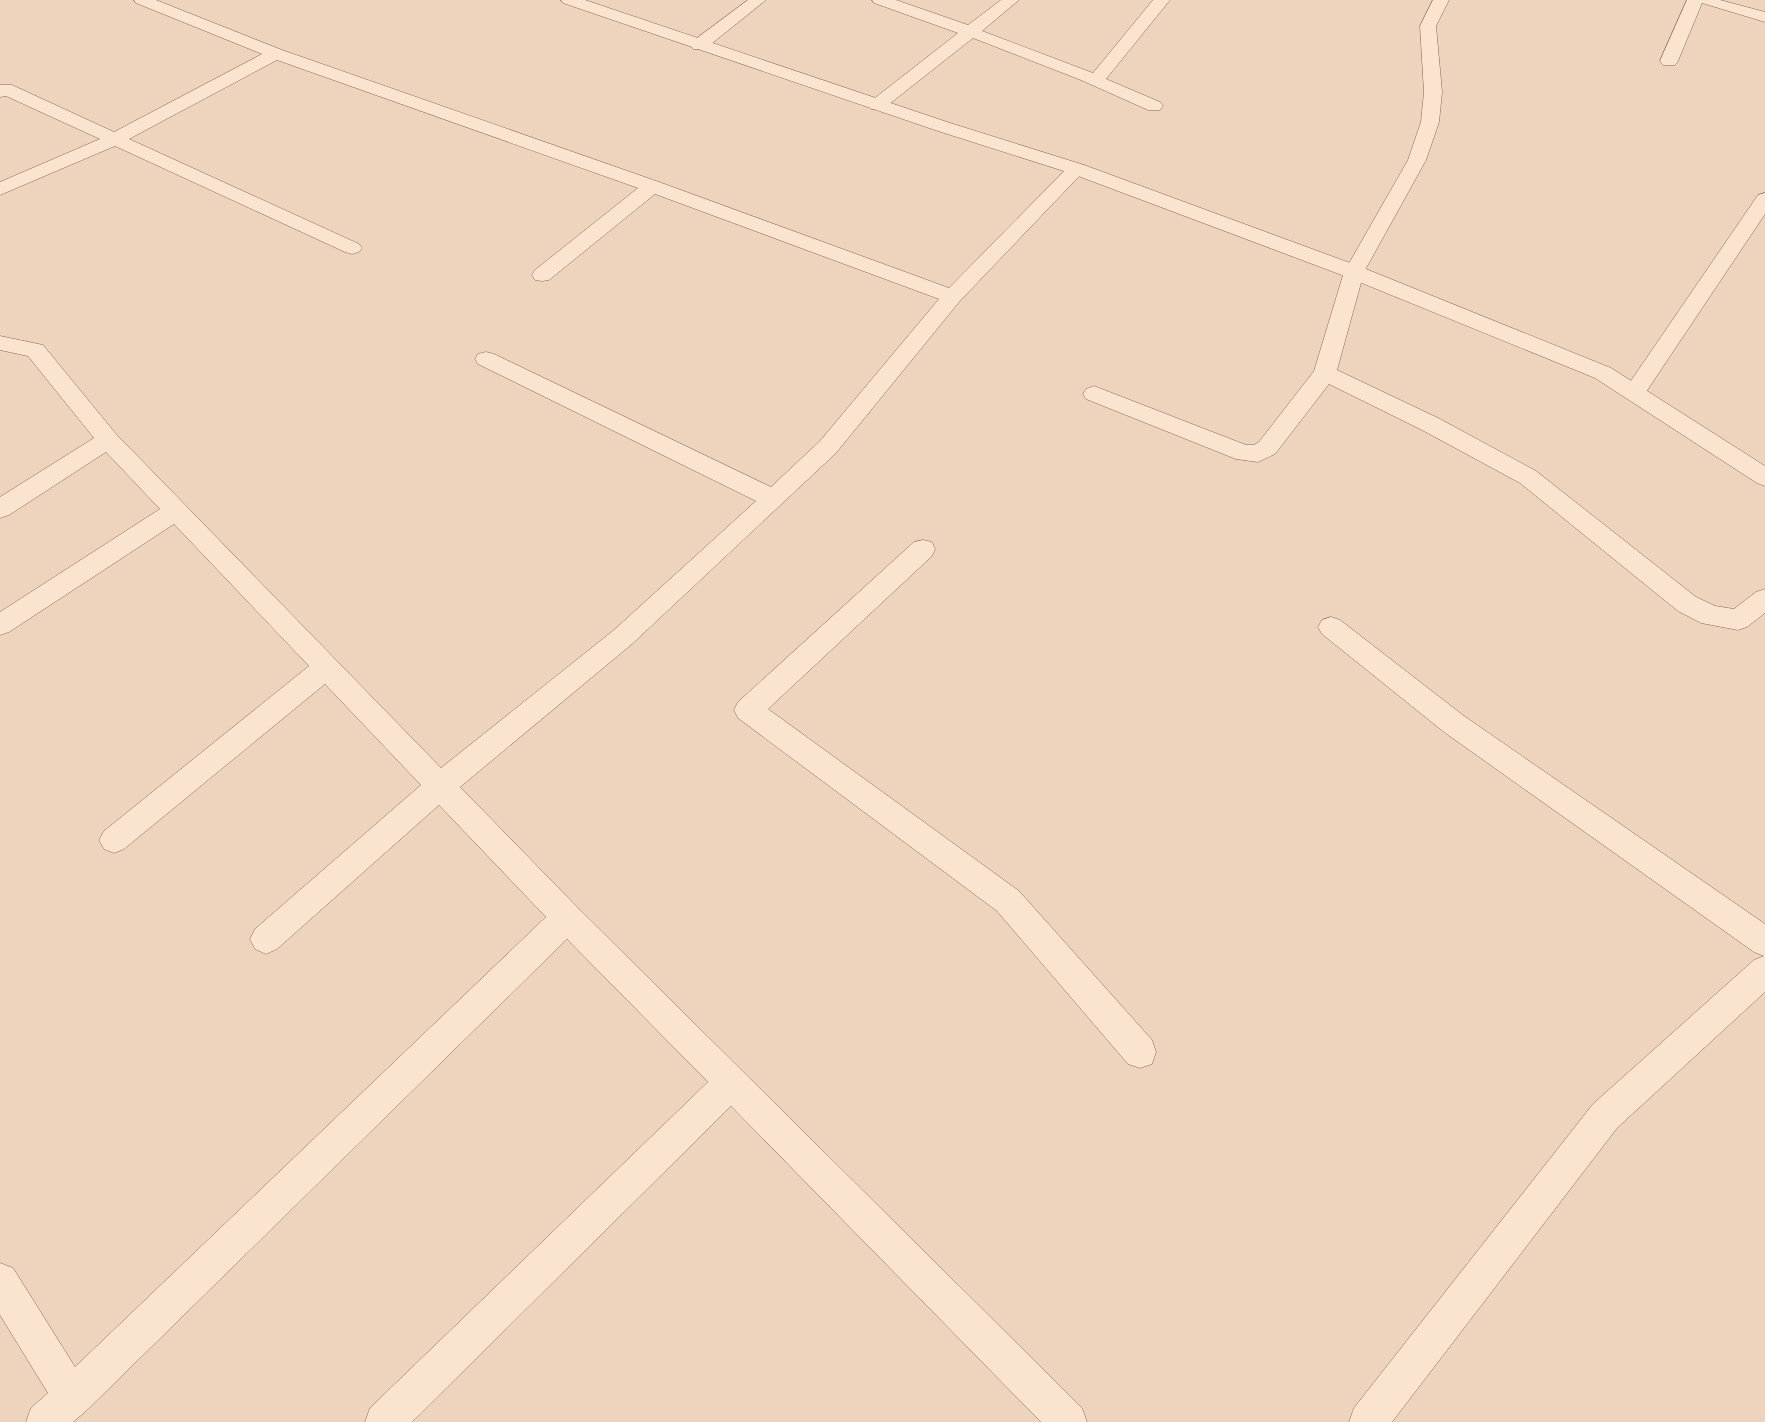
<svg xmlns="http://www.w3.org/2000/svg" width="1765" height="1422" font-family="'Times New Roman',serif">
  <rect width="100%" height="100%" fill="#efd4bd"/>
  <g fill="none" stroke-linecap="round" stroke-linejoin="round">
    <defs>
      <g id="minor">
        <path d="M134,0H156L282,50L659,182L949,288L1070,165H1084L1086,169L959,302L836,453L632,644L460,787L578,908L1082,1408L1087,1422H1041L731,1106L412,1422H365L370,1408L708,1082L567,939L86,1411L73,1422H26L31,1408L48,1393L0,1315V1263L13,1268L75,1367L546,917L439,805L277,949L266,954L255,949L250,939L255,929L421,785L325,684L124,849L114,853L104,849L99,840L104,831L309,666L174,524L9,632L0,635V612L160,509L106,452L9,515L0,518V497L94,438L28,356L0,350V336L43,345L116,434L441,768L614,630L756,501L478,364L475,359L478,354L486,352L494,354L771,487L820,441L939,299L655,194L549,280L542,281L535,280L532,275L535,270L638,188L277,60L129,139L359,244L362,248L359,252L352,254L345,252L115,146L0,195V182L100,139L6,96L0,97V85H12L114,132L262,54L136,3Z"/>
        <path d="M748,0H766L705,49H693L691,45L693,41Z"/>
        <path d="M872,0H896L968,25L1001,0H1019L982,31L1093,73L1153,0H1170L1106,79L1160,102L1163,106L1160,110H1148L1081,80L973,38L883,109H871L868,105L871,101L958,33L874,3Z"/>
        <path d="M1433,0H1449L1436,26L1442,92L1439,122L1426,160L1364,272L1337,370L1438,418L1536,471L1696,597L1715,606L1734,609L1756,592L1765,589V613L1747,627L1738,630L1701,623L1678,611L1520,483L1422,430L1329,384L1275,454L1258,462L1236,459L1086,399L1083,394L1086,389L1094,386L1246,445H1254L1259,442L1314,371L1344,272L1408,160L1421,122L1424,92L1420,26Z"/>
        <path d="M1687,0H1720L1765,12V22L1702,3L1678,61L1675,65H1663L1660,61Z"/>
        <path d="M1765,193V214L1642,398L1634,401L1626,398L1623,393L1626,388L1758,195Z"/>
        <path d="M923,540L932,542L935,549L932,556L768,709L1019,891L1152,1040L1156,1052L1152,1064L1140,1068L1128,1064L997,911L738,718L734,710L738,702L914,542Z"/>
        <path d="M1331,617L1340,620L1464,716L1765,924V992L1617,1128L1392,1422H1349L1354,1408L1593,1104L1754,960L1764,956L1754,952L1444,732L1322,634L1318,627L1322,620Z"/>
      </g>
      <path id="tertiary" d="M561,0H585L950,123L1084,165L1361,267L1611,368L1765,466V486L1757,483L1595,378L1347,277L1070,173L938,131L563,3Z"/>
    </defs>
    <use href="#minor" stroke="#876556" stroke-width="1"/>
    <use href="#tertiary" stroke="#876556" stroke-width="1"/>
    <use href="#minor" fill="#fae4d0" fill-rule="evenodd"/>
    <use href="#tertiary" fill="#fae4d0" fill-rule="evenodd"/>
  </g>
</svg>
